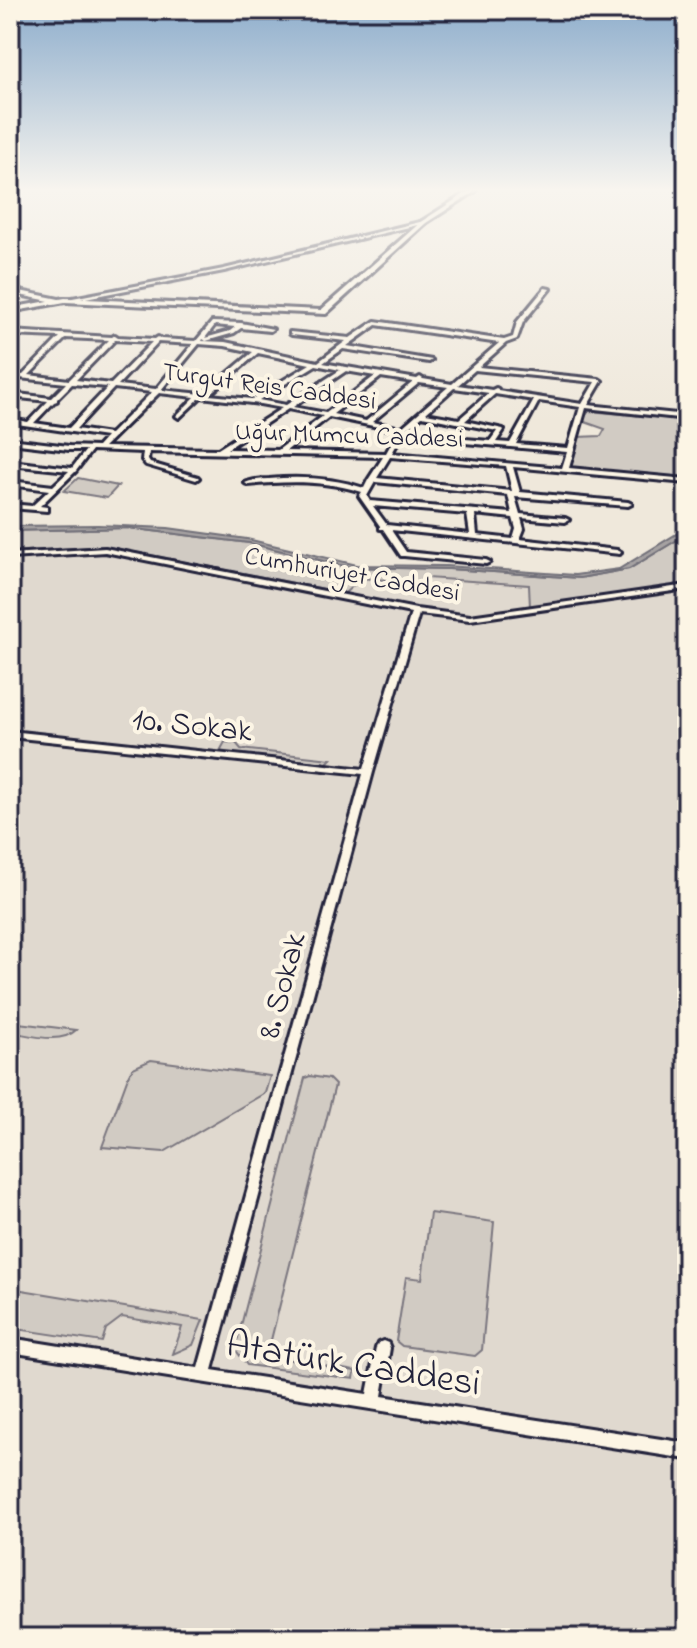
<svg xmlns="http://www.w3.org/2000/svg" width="697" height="1648" font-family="'Indie Flower',sans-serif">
  <rect width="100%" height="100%" fill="#efe8db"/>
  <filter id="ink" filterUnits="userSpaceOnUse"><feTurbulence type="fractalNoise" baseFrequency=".0125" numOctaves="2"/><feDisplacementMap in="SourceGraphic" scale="16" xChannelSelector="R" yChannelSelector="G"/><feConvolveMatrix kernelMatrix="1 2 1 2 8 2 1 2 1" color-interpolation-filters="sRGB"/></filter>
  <g filter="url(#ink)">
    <path fill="#e0d9cf" d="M107,538L298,571L559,584L686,571L687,551V1638H10V545Z"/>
    <g fill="#d1cbc3" stroke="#7a767f" stroke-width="2">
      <path d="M589,411L687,420V479L569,468L577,437L601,436L605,429L582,421Z"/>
      <path d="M78,478L118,486L107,498L64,491Z"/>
      <path d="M128,528L249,543L348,567L449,569L580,578L629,569L687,534V584L530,607L529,585L427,578L422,587L412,582L347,577L356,583L345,593L104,546L10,552V531Z"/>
      <path d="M225,742L236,743L241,749L331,759L327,763L225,753L220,751Z"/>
      <path d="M10,1022L76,1030C61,1045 30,1035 10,1032Z"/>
      <path d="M151,1060L270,1076L265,1093L164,1152L102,1147L129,1074L133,1068Z"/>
      <path d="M310,1076L329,1079L335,1085L267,1356L355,1371L354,1379L247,1365L235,1349L305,1078Z"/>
      <path d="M430,1213L494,1222L482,1350L475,1356L402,1346L396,1341L406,1277L422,1279Z"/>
      <path d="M10,1288L203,1320L193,1345L173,1354L182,1327L122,1317L106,1329L102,1342L10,1328Z"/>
    </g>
    <path fill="#a6a2a2" stroke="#716f79" stroke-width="2" d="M98,525L168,528L247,539L357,565L446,566L575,575L619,569L678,533L687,531V534L629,569L580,578L449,569L348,567L249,543L128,528L10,531V526Z"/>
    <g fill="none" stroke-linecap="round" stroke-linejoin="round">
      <defs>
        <g id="minor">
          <path d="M424,221L426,223L224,271L65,302L62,300L224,269Z"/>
          <path d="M545,288L550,289L523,322L517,339L506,343L479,367L599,379L602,381L588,405L687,415V419L586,408L569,468L687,479V483L513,467L520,492L628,502L632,504L628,506L515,497L520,514L565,518L569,520L565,522L521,518L524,529L520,539L617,550L621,552L620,554L391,530L406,552L486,560L490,562L486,564L404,556H401L383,529H380V526L359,496L362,492C324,480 287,481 248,485L245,483C252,480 261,479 269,479C302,476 333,478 364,488L368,480L383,457L149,452L148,460L150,463L198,477L199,478L196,480L146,465L142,460L143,452L92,450L76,471L40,506L47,507V511L10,508V504L32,506L49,490L10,485V481L53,486L69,471L10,465V461L72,468L86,450H69L10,443V439L69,446L97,447L106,437L10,423V419L28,422L48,401L10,397V393L51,398L66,383L10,377V373L23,375L60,337L10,335V331L112,337L115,335L118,337L155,339L158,337L161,339L196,341L212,322L241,323L273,329L270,331L241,328L234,333L206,341L203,339L202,341L225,342L318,362L346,341L292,335L290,334V332L350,338L375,321L504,340L513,337L517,322ZM215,325L235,327L230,331L205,338ZM376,325L499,343L452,384L423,379L420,377L417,379L323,363L343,349L429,362L432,360L347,346ZM66,338L109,340L69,380L29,375ZM115,340L152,342L111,384L76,380ZM158,342L193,344L156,389L118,385ZM199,344L225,346L253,352L203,394L161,390ZM258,353L310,364L252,399L209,395ZM316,365L340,370L286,405L259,400ZM475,370L595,382L582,404L498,391V389L496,388L492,390L458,385ZM346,371L375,376L326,413L293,407ZM381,377L413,382L366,421L333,414ZM419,383L448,387L401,428L372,422ZM72,384L108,387L69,428L34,423L54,402L57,401V399ZM114,388L152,392L110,434L76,429ZM454,388L489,393L459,419L426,413ZM159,393L195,397L176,416L179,418L201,397L260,404L282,408L218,449L104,447ZM495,394L534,400L510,443L496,442L504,430L503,429L465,421ZM539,401L580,407L568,448L516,444ZM288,409L323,416L278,450L227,449ZM422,416L497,431L490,441L453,438L407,429ZM329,417L398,431L386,453L286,451ZM404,432L453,442L567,452L562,468L392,453ZM390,457L506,466L512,491L377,478ZM375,482L508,495L512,513L370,501L367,496ZM373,506L467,514L470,534L387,525ZM475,514L513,518L516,529L513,539L477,535Z"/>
          <path d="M10,289L59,299L62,301L59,303L10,293Z"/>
          <path d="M105,548L416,609L470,616L687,585V589L470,620L419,614L373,772L212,1370L367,1394L376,1348L378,1343L383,1341L388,1343L390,1348L382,1396L687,1443V1459L10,1352V1338L198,1368L363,774L10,737V731L364,769L411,613L105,552L10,558V554Z"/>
        </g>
        <path id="major" d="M469,191H476L426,223L326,314L65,302L10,312V308L65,298L321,310L422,221Z"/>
      </defs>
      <use href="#minor" stroke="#22223b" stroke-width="6"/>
      <use href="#major" stroke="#22223b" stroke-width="6"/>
      <use href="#minor" fill="#fcf5e5" fill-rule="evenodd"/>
      <use href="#major" fill="#fcf5e5" fill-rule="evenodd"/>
    </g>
  </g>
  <linearGradient id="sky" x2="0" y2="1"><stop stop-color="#8dadcc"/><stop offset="0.45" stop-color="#f8f5ef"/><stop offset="1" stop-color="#f8f5ef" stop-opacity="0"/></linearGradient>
  <rect width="697" height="422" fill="url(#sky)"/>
  <g text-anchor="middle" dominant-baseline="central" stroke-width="8" stroke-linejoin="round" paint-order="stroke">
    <g font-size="26" fill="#22223b" stroke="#fcf5e5">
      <text transform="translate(269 388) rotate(8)">Turgut Reis Caddesi</text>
      <text transform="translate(349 437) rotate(2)">Uğur Mumcu Caddesi</text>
      <text transform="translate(352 576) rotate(10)">Cumhuriyet Caddesi</text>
    </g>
    <g font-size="32" fill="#22223b" stroke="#fcf5e5">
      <text transform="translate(192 727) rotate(6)">10. Sokak</text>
      <text transform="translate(284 986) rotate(-75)">8. Sokak</text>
    </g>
    <g font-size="38" fill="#22223b" stroke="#fcf5e5">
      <text transform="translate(353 1366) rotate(9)">Atatürk Caddesi</text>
    </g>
  </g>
  <rect width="697" height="1648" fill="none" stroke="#fcf5e5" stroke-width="40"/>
  <rect x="20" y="20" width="657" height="1608" fill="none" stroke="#22223b" stroke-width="3" filter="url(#ink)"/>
</svg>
